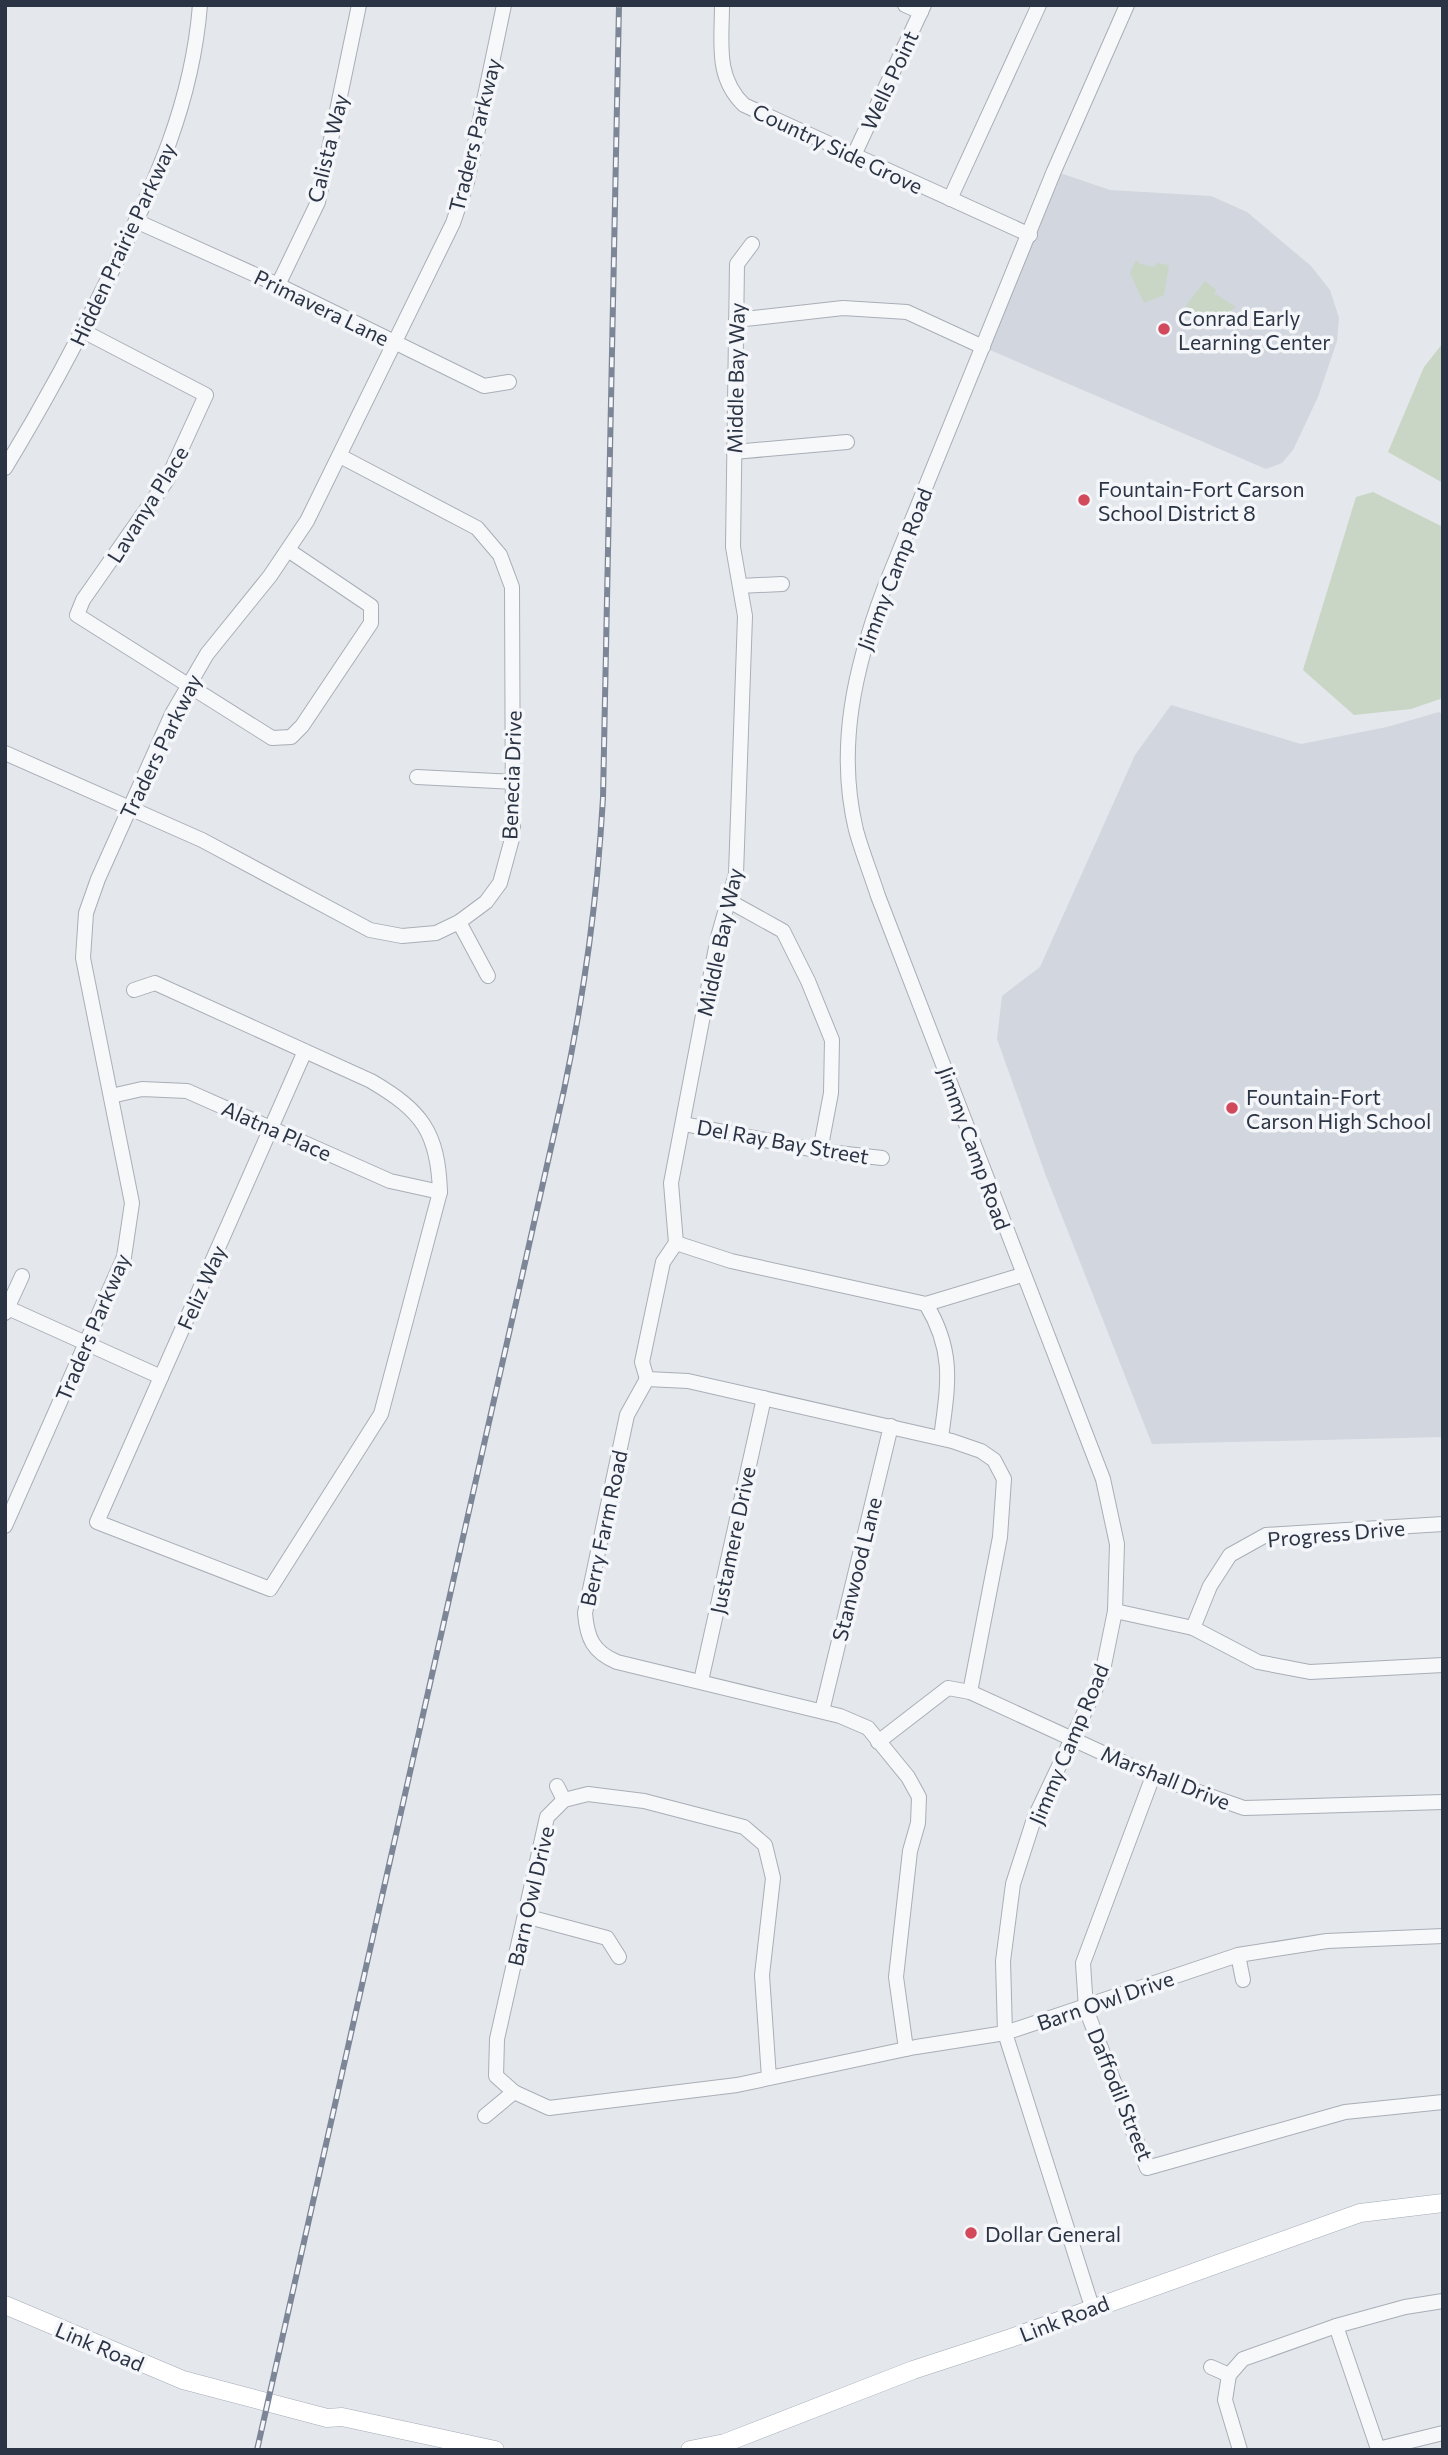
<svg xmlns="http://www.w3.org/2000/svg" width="1448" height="2455" font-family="Commissioner,sans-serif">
  <rect width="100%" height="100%" fill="#e4e7ec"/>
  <g fill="#d2d6de">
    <path d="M1054,171L1110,190L1211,196L1247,212L1311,266L1330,290L1339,318L1337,341L1318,397L1293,450L1282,463L1266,469L983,347Z"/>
    <path d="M1171,705L1301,744L1387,727L1439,712L1443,714V1437L1152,1444L1046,1176L997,1039L1002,996L1040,967L1135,755Z"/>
  </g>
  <g fill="#c9d6c5">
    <path d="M1136,260L1140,264L1155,267L1156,263L1169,265L1164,295L1144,303L1130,273Z"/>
    <path d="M1205,281L1216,290L1214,293L1236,307L1216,321L1193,327L1185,307Z"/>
    <path d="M1443,343V483L1388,452L1424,367Z"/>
    <path d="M1373,492L1443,527V698L1411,709L1354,715L1303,670L1356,497Z"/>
  </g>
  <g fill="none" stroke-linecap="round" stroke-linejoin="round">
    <defs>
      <g id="minor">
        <path d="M722,5C722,43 715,77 744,105L1030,235"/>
        <path d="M905,5L921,12"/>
        <path d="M854,155L924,5"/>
        <path d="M950,199L1039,5"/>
        <path d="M136,221L278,285L484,386L509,382"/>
        <path d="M752,244L737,264L733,547L745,616L736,874L718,937L671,1183L676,1243L731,1261L926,1304L1022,1275"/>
        <path d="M278,285L318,202L359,5"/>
        <path d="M736,320L843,308L907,312L983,347"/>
        <path d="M83,331L206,395L167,480L83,600L77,615L272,738L291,737L302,726L371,623V606L288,550"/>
        <path d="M734,452L847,442"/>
        <path d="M5,468C44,404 79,339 112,271C155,183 192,105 200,5"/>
        <path d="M740,586L782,584"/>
        <path d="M5,753L202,840L370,930L402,936L436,933L459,922L486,902L500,883L513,835L512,587L500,555L477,528L340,456"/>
        <path d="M417,777L514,782"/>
        <path d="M729,901L783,931L808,981L832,1040L831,1093L820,1151"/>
        <path d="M459,922L488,976"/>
        <path d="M134,990L155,983L371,1081C422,1111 438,1132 440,1192L381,1414L270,1589L97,1522L305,1051"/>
        <path d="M111,1096L142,1089L187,1091L390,1181L440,1192"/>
        <path d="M684,1124L820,1151L882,1158"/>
        <path d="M926,1304C955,1352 948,1385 941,1438"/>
        <path d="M8,1308L161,1377"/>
        <path d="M5,1313L22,1276"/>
        <path d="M647,1379L642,1362L663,1262L676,1243"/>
        <path d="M5,1526L124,1257L132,1203L83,958L86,913L98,879L172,714L207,654L270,576L307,521L453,223L467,182L504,5"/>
        <path d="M1115,1611L1193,1628L1258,1662L1310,1672L1443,1665"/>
        <path d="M1193,1628L1210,1586L1230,1555L1266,1535L1443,1524"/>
        <path d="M701,1681L764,1398"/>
        <path d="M822,1711L891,1426"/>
        <path d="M878,1742L948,1688L970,1692L1153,1776L1244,1808L1443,1802"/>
        <path d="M1153,1776L1083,1963L1086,2009L1147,2168L1345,2112L1443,2102"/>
        <path d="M557,1786L564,1800"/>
        <path d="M525,1916L607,1938L619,1957"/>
        <path d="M1238,1955L1243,1980"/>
        <path d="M906,2049L896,1977L910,1851L918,1823L919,1797L908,1777L868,1728L840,1716L617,1662C593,1652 587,1638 585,1613L627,1415L647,1379L688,1381L952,1441L981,1451L994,1460L1004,1479L1000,1537L970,1692"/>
        <path d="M769,2078L762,1975L773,1878L765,1845L744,1827L644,1801L588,1794L564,1800L547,1817L497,2039L496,2076L514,2092L549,2108L737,2085L906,2049L916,2047L1005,2033L1238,1955L1327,1941L1443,1936"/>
        <path d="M485,2116L514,2092"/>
        <path d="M1092,2307L1005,2033L1003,1961L1013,1884L1034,1819L1102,1675L1115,1611L1117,1544L1103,1479L878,896C871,874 862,852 856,830C836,747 855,667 884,589L1054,171L1127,5"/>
        <path d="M1336,2326L1378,2449L1443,2433"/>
        <path d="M1211,2367L1229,2375"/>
        <path d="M1240,2450L1225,2400L1229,2375L1243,2359L1336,2326L1405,2307L1443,2301"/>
      </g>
      <g id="major">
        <path d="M5,2305L183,2380L327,2418L342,2417L495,2450"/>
        <path d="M690,2450L725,2443L913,2370L1011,2338L1360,2213L1443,2203"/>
      </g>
    </defs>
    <use href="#minor" stroke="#a9aeb7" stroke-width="16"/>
    <use href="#major" stroke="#a3abb8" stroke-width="19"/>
    <use href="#minor" stroke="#f7f8fa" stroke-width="14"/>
    <use href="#major" stroke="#fff" stroke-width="18"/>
    <defs>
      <path id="rail" d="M257,2450L564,1090C585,989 597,901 603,798L619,5"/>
    </defs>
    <use href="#rail" stroke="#7d8696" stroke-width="6"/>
    <use href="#rail" stroke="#f4f6f9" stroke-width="3.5" stroke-dasharray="10" stroke-linecap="butt"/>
  </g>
  <g fill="#d1495b" stroke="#f4f6f9" stroke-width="2.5">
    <circle cx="1164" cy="329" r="7"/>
    <circle cx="1084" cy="500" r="7"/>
    <circle cx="1232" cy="1108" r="7"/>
    <circle cx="971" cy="2233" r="7"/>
  </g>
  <g text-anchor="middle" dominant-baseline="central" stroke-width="7" stroke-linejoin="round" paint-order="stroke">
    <g font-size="21" fill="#2b3445" stroke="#f4f6f9">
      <text transform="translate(889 80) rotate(-65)">Wells Point</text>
      <text transform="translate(474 135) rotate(-76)">Traders Parkway</text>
      <text transform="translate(327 148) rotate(-76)">Calista Way</text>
      <text transform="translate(838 148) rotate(25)">Country Side Grove</text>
      <text transform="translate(122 244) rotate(-65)">Hidden Prairie Parkway</text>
      <text transform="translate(322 307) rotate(26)">Primavera Lane</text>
      <text transform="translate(735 378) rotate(-89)">Middle Bay Way</text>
      <text transform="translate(147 504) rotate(-58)">Lavanya Place</text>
      <text transform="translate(894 569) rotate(-69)">Jimmy Camp Road</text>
      <text transform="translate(160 746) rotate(-64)">Traders Parkway</text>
      <text transform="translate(511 775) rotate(-88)">Benecia Drive</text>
      <text transform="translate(719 942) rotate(-78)">Middle Bay Way</text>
      <text transform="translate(277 1130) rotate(24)">Alatna Place</text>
      <text transform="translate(783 1141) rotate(10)">Del Ray Bay Street</text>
      <text transform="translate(975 1148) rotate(70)">Jimmy Camp Road</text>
      <text transform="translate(201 1287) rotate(-66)">Feliz Way</text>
      <text transform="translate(92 1327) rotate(-67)">Traders Parkway</text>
      <text transform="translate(603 1528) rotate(-78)">Berry Farm Road</text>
      <text transform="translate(1336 1533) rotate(-5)">Progress Drive</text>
      <text transform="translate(732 1540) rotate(-78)">Justamere Drive</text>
      <text transform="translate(856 1569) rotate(-76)">Stanwood Lane</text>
      <text transform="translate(1068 1744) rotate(-67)">Jimmy Camp Road</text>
      <text transform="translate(1166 1777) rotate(22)">Marshall Drive</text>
      <text transform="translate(530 1896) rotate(-77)">Barn Owl Drive</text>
      <text transform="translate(1105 2000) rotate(-19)">Barn Owl Drive</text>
      <text transform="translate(1121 2094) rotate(68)">Daffodil Street</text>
      <text transform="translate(1064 2318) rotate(-21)">Link Road</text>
      <text transform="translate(100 2346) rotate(23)">Link Road</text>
    </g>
    <g font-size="21" fill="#2b3445" stroke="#f4f6f9" text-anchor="start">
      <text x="1178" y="317">Conrad Early<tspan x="1178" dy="24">Learning Center</tspan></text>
      <text x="1098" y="488">Fountain-Fort Carson<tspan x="1098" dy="24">School District 8</tspan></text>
      <text x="1246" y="1096">Fountain-Fort<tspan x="1246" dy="24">Carson High School</tspan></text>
      <text x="985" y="2233">Dollar General</text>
    </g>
  </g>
  <rect width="1448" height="2455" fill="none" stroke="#2b3445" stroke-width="14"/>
</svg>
